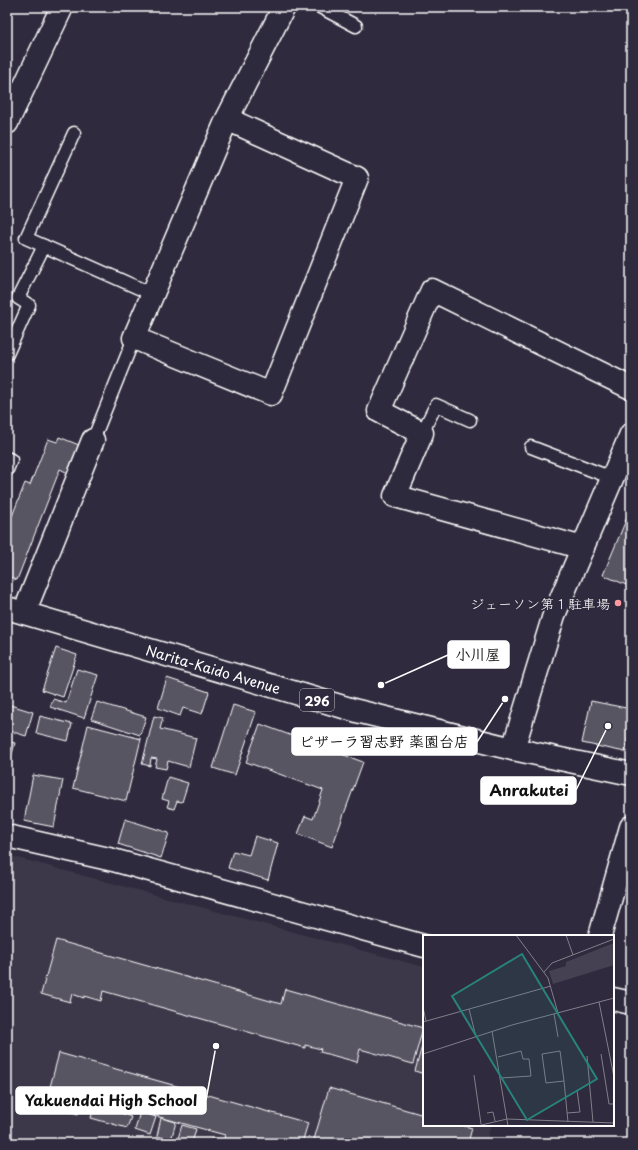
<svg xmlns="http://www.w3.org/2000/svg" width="638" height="1150" font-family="'Playpen Sans','Klee One',sans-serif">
  <rect width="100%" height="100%" fill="#2f2a3d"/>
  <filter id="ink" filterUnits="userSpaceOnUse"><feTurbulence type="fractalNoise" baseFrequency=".025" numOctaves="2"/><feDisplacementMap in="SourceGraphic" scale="8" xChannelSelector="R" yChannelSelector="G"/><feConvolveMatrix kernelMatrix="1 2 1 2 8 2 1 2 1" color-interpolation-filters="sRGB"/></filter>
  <g filter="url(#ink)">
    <path fill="#3c3749" d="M7,855L424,967V1125H491L486,1143H7Z"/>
    <g fill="#595564" stroke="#fff">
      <path d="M59,437L79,445L68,473L60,469L17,580L7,576V529L25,483L30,485L48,439L57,442Z"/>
      <path d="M631,508V587L603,575Z"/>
      <path d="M56,648L77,655L63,697L42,690Z"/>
      <path d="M77,669L98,675L84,718L50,707L53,699L66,703Z"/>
      <path d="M167,678L209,692L202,714L183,708L180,716L158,708Z"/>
      <path d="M591,701L631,709V723L625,752L582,743Z"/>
      <path d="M97,702L146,717L140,735L91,719Z"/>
      <path d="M7,704L33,712L26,736L7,730Z"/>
      <path d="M233,705L256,712L235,775L213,768Z"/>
      <path d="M40,716L72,724L68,741L36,733Z"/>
      <path d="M154,716L163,718L160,729L196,738L189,767L168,761L166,769L155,767L157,759L151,758L150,766L142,764Z"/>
      <path d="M260,724L363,762L332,847L298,834L305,816L313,819L323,790L246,762Z"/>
      <path d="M88,725L141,739L126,801L73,788Z"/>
      <path d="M7,741L15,743L7,772Z"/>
      <path d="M33,775L63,780L54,827L24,821Z"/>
      <path d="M168,777L188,783L182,802L177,801L174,809L167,807L169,801L162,799Z"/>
      <path d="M125,819L169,833L161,858L118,844Z"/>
      <path d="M255,836L278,843L268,880L228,868L233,851L249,855Z"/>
      <path d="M56,940L281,1004L285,989L423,1028L413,1064L360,1049L357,1062L320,1052L321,1049L305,1045V1048L103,991L101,1001L84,996V998L72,994L70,1002L41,994Z"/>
      <path d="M424,1039V1074L415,1071Z"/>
      <path d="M59,1053L308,1123L302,1143H249L240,1141V1143H210L211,1139L223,1142L225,1135L123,1107L121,1113L131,1117L127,1128L91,1118L94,1107L105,1110L106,1103L50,1087Z"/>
      <path d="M329,1088L424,1115V1125H461L472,1128L468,1143H313Z"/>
      <path d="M55,1093L82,1101L78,1114L52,1106Z"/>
      <path d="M140,1112L156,1117L150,1135L135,1130Z"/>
      <path d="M161,1118L176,1122L171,1140L157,1136Z"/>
      <path d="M182,1125L196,1129L192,1143L177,1142Z"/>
    </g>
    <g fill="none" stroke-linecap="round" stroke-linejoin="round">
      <defs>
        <g id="lane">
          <path d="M320,7L356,26"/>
          <path d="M74,133L26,238L152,294"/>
          <path d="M7,354L29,305L18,298L44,246"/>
          <path d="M422,433L436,405L470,420"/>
          <path d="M93,440L134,338"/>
          <path d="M531,447L612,478"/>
          <path d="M7,458L11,460L7,470"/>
        </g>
        <g id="street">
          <path d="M227,119L357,178L271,394L134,338L227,119L284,7"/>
          <path d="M7,123L62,7"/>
          <path d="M583,548L395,496L422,433L379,411L432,290L631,388"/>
          <path d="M24,613L93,440"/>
          <path d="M513,749L554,615L631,434"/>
          <path d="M7,836L113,860L424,946"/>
          <path d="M600,936L631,827"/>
          <path d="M613,999L631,1003"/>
        </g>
        <g id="highway">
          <path id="s1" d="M7,608L357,711L513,749L631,774"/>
        </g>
      </defs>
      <use href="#lane" stroke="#fff" stroke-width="15"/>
      <use href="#street" stroke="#fff" stroke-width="25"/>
      <use href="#highway" stroke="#fff" stroke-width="25"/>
      <use href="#lane" stroke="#2f2a3d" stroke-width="12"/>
      <use href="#street" stroke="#2f2a3d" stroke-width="22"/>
      <use href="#highway" stroke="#2f2a3d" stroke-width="22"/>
    </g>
  </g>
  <circle fill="#ff9aa2" stroke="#2f2a3d" stroke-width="1.5" cx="618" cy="603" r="4"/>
  <g text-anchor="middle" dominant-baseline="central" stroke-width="3.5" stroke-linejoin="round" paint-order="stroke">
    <rect fill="#2f2a3d" stroke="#c1bfc5" stroke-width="1" x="300" y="689" width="34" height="22" rx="3"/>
    <g font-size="13" font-weight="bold" fill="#fff">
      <text x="317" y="700">296</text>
    </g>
    <g font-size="14" fill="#fff" stroke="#2f2a3d" text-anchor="end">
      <text x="610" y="603">ジェーソン第１駐車場</text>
    </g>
    <g font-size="14" fill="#fff" stroke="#2f2a3d">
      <text stroke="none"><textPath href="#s1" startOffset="215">Narita-Kaido Avenue</textPath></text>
    </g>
  </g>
  <g transform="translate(423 935)">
    <rect width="191" height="191" fill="#2f2a3d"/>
    <path d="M191,8V30L130,49L126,36L143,31V27Z" fill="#464152"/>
    <path fill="none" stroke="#827f8b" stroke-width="1" d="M93,0L125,43L135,78M143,0L150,20M121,37L129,28L191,4M176,67L191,142M0,72L3,86M46,74L53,102M131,79L135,102M0,87L128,51M69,96L85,191M0,119L89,90L191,63M178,119L186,169H191M164,121L170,187M75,122L98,116L100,124H106L108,141L78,143M51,140L58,189M141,146L123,148L119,119L137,116L141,146L145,187M64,178L70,177L72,186M144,178L157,177L154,155M54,191L84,184L191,188"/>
    <path fill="#27847c" fill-opacity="0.15" stroke="#27847c" stroke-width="2" d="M99,19L174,144L104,185L29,61Z"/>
    <rect width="191" height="191" fill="none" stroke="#fff" stroke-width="2"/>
  </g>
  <path fill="none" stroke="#fff" stroke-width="1.5" d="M381 685L448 655M505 699L477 742M608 726L576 790M216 1046L206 1100"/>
  <g fill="#fff" stroke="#2f2a3d" stroke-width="1.5">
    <circle cx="381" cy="685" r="4"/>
    <circle cx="505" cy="699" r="4"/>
    <circle cx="608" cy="726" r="4"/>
    <circle cx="216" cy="1046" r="4"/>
  </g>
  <g fill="#fff" stroke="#fff" stroke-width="1.5">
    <rect x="448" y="641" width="61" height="27" rx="4"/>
    <rect x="292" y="728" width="185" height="27" rx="4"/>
    <rect x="481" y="777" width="95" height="27" rx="4"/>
    <rect x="16" y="1087" width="190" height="27" rx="4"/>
  </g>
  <g font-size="15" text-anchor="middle" font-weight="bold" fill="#111">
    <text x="478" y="660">小川屋</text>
    <text x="384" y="747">ピザーラ習志野 薬園台店</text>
    <text x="529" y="796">Anrakutei</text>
    <text x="111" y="1106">Yakuendai High School</text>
  </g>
  <rect width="638" height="1150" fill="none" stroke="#2f2a3d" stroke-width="24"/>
  <rect x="12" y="12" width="614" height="1126" fill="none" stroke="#fff" stroke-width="1.5" filter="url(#ink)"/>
</svg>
